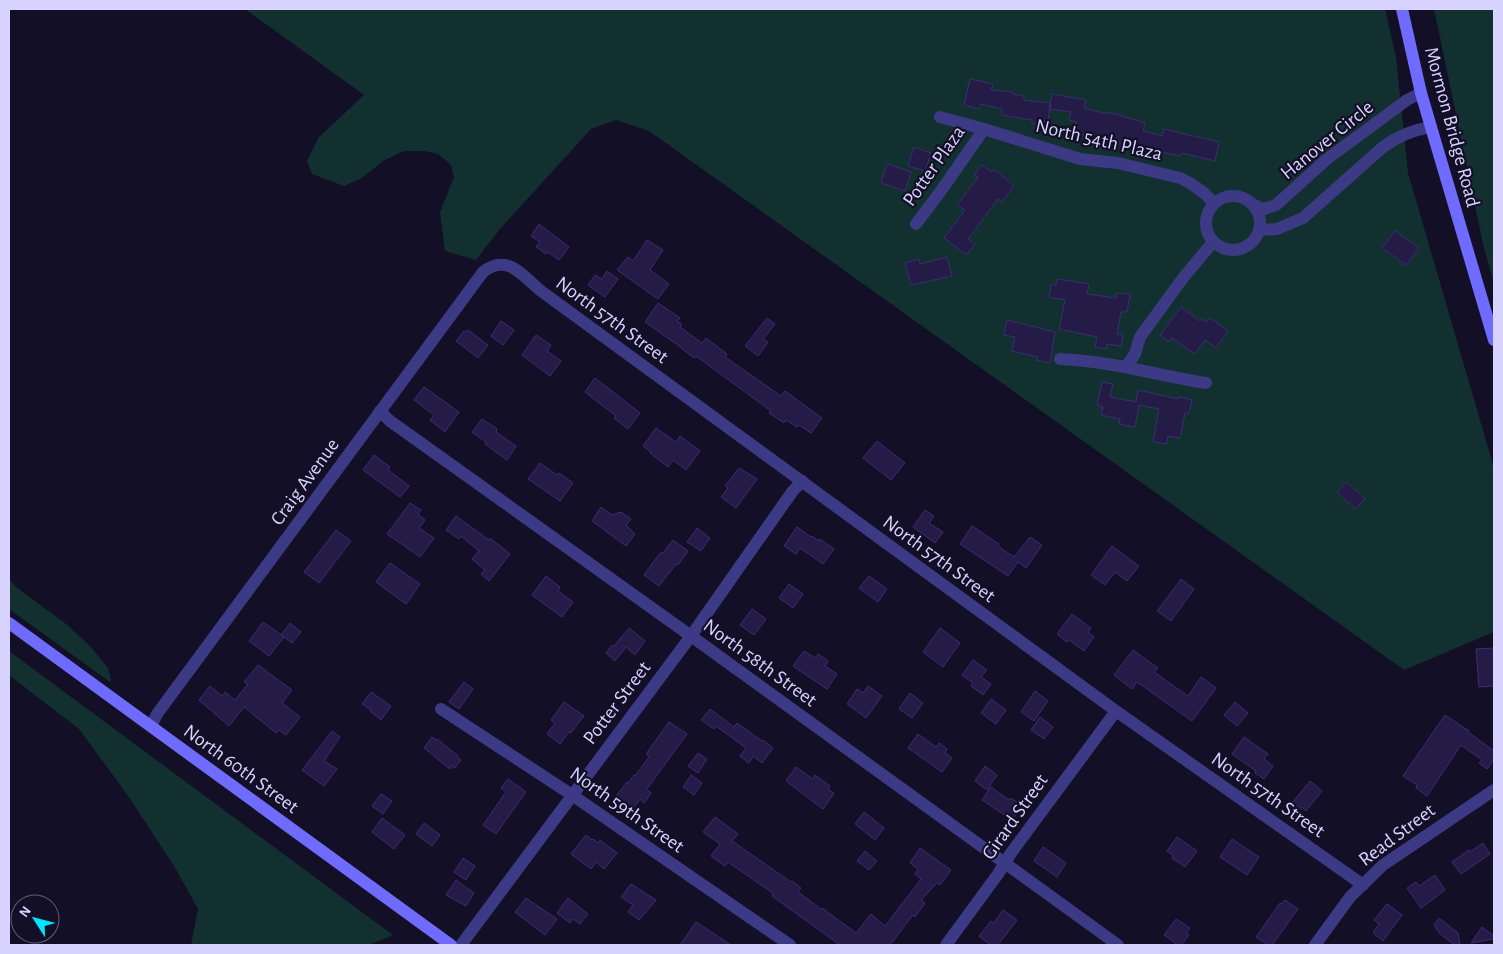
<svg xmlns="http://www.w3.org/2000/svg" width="1503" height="954" font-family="'Alegreya Sans',sans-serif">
  <rect width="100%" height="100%" fill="#130f26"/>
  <g fill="#12302f">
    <path d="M245,9H1385L1396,57L1408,173L1494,468V632L1404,670L649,131L616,120L591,129L500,229L476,260L445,251L440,212L454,177L451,165L438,154L424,151H404L383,161L362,178L344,186L312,174L307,161L319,137L364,95Z"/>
    <path d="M1434,9H1494V283L1483,244Z"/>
    <path d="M9,579L16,587L66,624L91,647L108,668L111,680L110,682L9,609Z"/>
    <path d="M9,651L393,935L369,945H191L198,909L174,866L129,797L79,729L9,675Z"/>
  </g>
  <g fill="#241b47" stroke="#3b2d73">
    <path d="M970,79L993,84L991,90L1013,92V94L1024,96V100L1050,103L1048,122L1044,121V125L1032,123V120L1002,115V109L981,104L979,109L964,105Z"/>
    <path d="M1052,94L1086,100L1084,108L1106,114V112L1119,115L1145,123L1143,131L1162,136L1164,129L1219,142L1215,161L1182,153L1181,156L1151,150V152L1117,142V144L1088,134L1087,136L1074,132L1077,122L1069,120L1071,112L1050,109Z"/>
    <path d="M914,147L931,153L925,171L908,166Z"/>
    <path d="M887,164L911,172L905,191L881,183Z"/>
    <path d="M982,165L992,172L994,169L1014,186L1002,202L998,199L968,239L975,244L966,255L944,238L963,213H962L965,210L957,205L978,177L974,175Z"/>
    <path d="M539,224L569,247L559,260L548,252L546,254L536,247L540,242L531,236Z"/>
    <path d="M1395,231L1419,248L1406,265L1382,248Z"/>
    <path d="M647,240L663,250L650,270L669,284L658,299L617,270L628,257L633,261Z"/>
    <path d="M947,257L952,276L911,285L905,263L919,259L920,264Z"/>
    <path d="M607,271L618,279L605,297L588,285L595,275L602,279Z"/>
    <path d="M1057,279L1089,284L1087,294L1116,298L1117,293L1130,294L1127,312H1121L1117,334L1123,335L1121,346L1107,344L1106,349L1095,347L1097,337L1059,329L1065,300L1049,297L1051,285H1056Z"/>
    <path d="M658,303L680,318L677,321L682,324L680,327L702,343L706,338L727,354L725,357L781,396L785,391L822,418L811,433L799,425L797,427L786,420L784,423L769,413L771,411L696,356L694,358L681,348H682L645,322Z"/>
    <path d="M1181,307L1200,321L1202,319L1206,322L1210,318L1228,331L1216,348L1205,340L1195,354L1172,338L1169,342L1160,335Z"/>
    <path d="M767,318L775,324L763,339L768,342L758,356L745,346Z"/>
    <path d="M1007,320L1055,332L1050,363L1037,360L1038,357L1012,351L1015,337L1004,335Z"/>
    <path d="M501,321L514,330L503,345L491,336Z"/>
    <path d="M468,330L488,345L478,358L456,341L464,331L466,332Z"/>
    <path d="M536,335L551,345L547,351L561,361L550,376L522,355Z"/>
    <path d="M595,378L640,413L628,429L614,418L616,416L585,392Z"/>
    <path d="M1102,382L1113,384L1110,397L1136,402L1138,390L1178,399L1179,397L1192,400L1189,413H1185L1180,438L1168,436L1167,444L1153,442L1159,409L1139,405L1135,427L1119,424L1120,419L1101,415L1103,407L1097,405Z"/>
    <path d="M424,387L459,412L445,432L430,420L434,415L414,400Z"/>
    <path d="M482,419L497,429L496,432L516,446L507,460L485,444L486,442L472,432Z"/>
    <path d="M656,428L676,442L680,436L700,451L686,470L673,460L668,467L650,453L651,452L643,446Z"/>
    <path d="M877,441L905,463L891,480L863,458Z"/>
    <path d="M374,455L390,467L388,470L409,486L400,497L363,470Z"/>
    <path d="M540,463L557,475L559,473L573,483L560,501L528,479Z"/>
    <path d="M739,468L757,479L736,508L721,497L728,488L725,486Z"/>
    <path d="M1346,482L1365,498L1356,509L1337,493Z"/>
    <path d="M410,503L421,510L418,514L425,520L419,528L434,538L420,557L387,534Z"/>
    <path d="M601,507L612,515L621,512L631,519L626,525L635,534L626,546L592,521Z"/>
    <path d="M925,510L934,516L929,523L943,532L935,543L913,527Z"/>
    <path d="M456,516L489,540L490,538L510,554L489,581L481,574L485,570L472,559L479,551L461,536L459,539L446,530Z"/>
    <path d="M972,526L999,544L998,546L1014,557L1030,537L1042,545L1026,568L1018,562L1008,576L960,544Z"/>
    <path d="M797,527L811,537L812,536L819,541L820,539L834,549L823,564L800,548L796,554L784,546Z"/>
    <path d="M697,528L710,538L701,551L687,542Z"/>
    <path d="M336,530L351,541L319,583L304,572Z"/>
    <path d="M673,540L688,551L678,565L676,564L659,586L644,575L660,553H663Z"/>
    <path d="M1112,546L1139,566L1127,581L1115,572L1105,585L1091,575Z"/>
    <path d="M390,563L420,584L406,604L376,582Z"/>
    <path d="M546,576L560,587L558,591L573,602L562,617L532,595Z"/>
    <path d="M869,576L887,589L878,602L859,588Z"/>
    <path d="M1181,579L1194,589L1171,621L1157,611Z"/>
    <path d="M789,584L803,594L793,608L779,598Z"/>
    <path d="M752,609L766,619L754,635L740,625Z"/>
    <path d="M1072,614L1091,628L1088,632L1094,637L1084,651L1069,640L1067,642L1057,634Z"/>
    <path d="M263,622L284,637L269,656L249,641Z"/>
    <path d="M290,623L301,632L292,643L281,635Z"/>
    <path d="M629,628L645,641L635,655L626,647L615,661L606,653L612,645L614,646Z"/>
    <path d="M940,628L960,643L943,667L923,652Z"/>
    <path d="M1494,648V686L1479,687L1476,649Z"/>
    <path d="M1133,650L1158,668L1154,672L1188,696L1201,677L1216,688L1192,721L1137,682L1132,689L1114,675Z"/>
    <path d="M804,651L815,658L818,654L828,661L825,666L837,674L827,689L793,666Z"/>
    <path d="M973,660L987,670L981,677L991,684L983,695L971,686L973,683L962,675Z"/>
    <path d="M258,665L292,690L282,703L300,717L286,735L279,730L276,733L244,707L229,726L199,700L210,686L222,696L225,692L235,700L248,684L244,682Z"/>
    <path d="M464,682L473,689L459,709L449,702Z"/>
    <path d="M868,686L882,696L866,718L847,704L857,689L863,693Z"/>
    <path d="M1035,691L1048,701L1034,721L1021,712Z"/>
    <path d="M371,692L391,706L381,720L370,711L371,710L362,704Z"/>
    <path d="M910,693L923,703L912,718L899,709Z"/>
    <path d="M991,699L1006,710L996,724L981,713Z"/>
    <path d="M564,702L584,716L571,733L569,732L560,744L547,734L555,723L551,720Z"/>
    <path d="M1235,702L1248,713L1237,726L1224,715Z"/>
    <path d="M710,709L734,727L737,723L762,741L763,740L773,748L762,763L753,756L749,763L740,756L746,748L716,726L714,729L701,720Z"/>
    <path d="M1445,715L1469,731L1468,732L1494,751V759L1487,769L1479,763L1482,760L1461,745L1427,796L1416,788L1417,785L1403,776Z"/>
    <path d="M1040,717L1053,727L1044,739L1031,730Z"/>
    <path d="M669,722L687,734L647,789L651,793L644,803L640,799L633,809L616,796L627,782L628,783L634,775L635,776L649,757L646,754Z"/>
    <path d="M332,731L340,737L324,761L337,769L324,786L302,770Z"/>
    <path d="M918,734L936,747L939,743L947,749L945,753L952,758L942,772L908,748Z"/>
    <path d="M432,737L436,740L437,739L458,756L457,757L461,760L455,768L452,766L450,769L424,748Z"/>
    <path d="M1244,737L1268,754L1264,759L1273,766L1264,779L1255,773L1256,771L1232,754Z"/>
    <path d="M698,753L707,759L698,773L688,766Z"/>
    <path d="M985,766L997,775L987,790L975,781Z"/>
    <path d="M796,767L813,779L815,775L830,786L828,789L834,793L823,809L786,781Z"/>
    <path d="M691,775L702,783L694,795L683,787Z"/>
    <path d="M508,779L526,792L496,834L483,825L506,792L501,788Z"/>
    <path d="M1310,781L1322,791L1306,811L1302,807L1301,809L1292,803Z"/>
    <path d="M991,787L1009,800L1011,798L1022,806L1012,820L982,800Z"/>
    <path d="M381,794L392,801L383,814L372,806Z"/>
    <path d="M864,812L884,828L875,840L855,824Z"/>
    <path d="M715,817L738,834L732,841L791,882L792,881L801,888L798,892L821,909L822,908L856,933L871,914L885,926L921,879L915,874L918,869L910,863L920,848L951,870L940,885L937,883L921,900L925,903L915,917L913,915L890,945H840L772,896L774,894L728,862L725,866L711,856L720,844L703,832Z"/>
    <path d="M382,818L405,835L394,849L372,832Z"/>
    <path d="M424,823L440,835L432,846L416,834Z"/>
    <path d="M586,835L592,840L593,839L598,843L600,840L617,853L604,869L596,862L591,869L571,854Z"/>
    <path d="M1177,837L1197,851L1185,867L1172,858L1174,856L1167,851Z"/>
    <path d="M1232,839L1259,857L1247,875L1220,857Z"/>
    <path d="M1483,843L1490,854L1461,874L1452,862L1469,850L1470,852Z"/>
    <path d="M1043,847L1066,863L1057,877L1034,861Z"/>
    <path d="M865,851L877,861L869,870L857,861Z"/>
    <path d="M463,858L475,866L466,880L454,872Z"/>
    <path d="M1435,875L1445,890L1421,908L1407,888L1416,882L1419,886Z"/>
    <path d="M456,880L474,893L466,906L446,895Z"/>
    <path d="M631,884L656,900L639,920L628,912L633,905L621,897Z"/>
    <path d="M526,898L557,919L545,935L515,912Z"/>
    <path d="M568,898L588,914L580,924L573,919L570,923L557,913Z"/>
    <path d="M1285,900L1298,909L1272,945H1268L1256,937L1280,903L1281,904Z"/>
    <path d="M1387,904L1402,915L1383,941L1373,933L1379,924L1374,920Z"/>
    <path d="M1003,910L1017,920L998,945H991L979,936L991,921L994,923Z"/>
    <path d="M1439,918L1458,933L1460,945H1455L1440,934L1434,925Z"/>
    <path d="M1176,919L1190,928L1186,933L1189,935L1181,945H1178L1164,935Z"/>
    <path d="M696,922L731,945H680Z"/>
    <path d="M1482,927L1494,936V939L1471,943Z"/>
  </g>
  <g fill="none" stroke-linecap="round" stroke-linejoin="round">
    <g stroke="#3d3a85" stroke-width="12">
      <path d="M940,117L984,129L1080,159L1118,163L1180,178L1190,183L1204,193L1214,203"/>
      <circle cx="1233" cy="223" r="27"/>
      <path d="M1254,205L1264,209L1276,205L1327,159L1407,100L1421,93"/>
      <path d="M916,224L943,188L984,129"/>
      <path d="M1259,230L1277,229L1303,218L1383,147C1398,136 1412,130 1431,127"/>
      <path d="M1060,359C1109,361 1157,375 1206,383"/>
      <path d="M1126,367L1135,354L1140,337L1183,278L1213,242"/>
      <path d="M380,411L390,421L691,636L1118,945"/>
      <path d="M441,709L572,795L790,945"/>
      <path d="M151,726L157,714L483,272C507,253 522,275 541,291L1116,711L1363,885"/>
      <path d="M461,945L691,636L792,492L802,481"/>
      <path d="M946,945L998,874L1011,853L1116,711"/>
      <path d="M1315,945L1350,897L1383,865L1494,790"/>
    </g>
    <g stroke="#6f6bff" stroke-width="12">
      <path d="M1402,9L1421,93L1431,127L1494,340"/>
      <path d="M9,623L451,945"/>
    </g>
  </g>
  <g text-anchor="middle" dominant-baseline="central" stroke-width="4.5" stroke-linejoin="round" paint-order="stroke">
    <g font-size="20" fill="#d9d4ff" stroke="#130f26">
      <text transform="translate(1452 127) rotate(75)">Mormon Bridge Road</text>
      <text transform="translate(1099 140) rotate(13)">North 54th Plaza</text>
      <text transform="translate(1327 140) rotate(-39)">Hanover Circle</text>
      <text transform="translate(934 166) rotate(-55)">Potter Plaza</text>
      <text transform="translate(612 320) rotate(36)">North 57th Street</text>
      <text transform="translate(305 482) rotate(-54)">Craig Avenue</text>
      <text transform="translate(939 559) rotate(36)">North 57th Street</text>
      <text transform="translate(760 663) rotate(36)">North 58th Street</text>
      <text transform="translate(617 703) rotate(-53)">Potter Street</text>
      <text transform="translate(241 769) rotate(36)">North 60th Street</text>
      <text transform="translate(1268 795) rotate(35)">North 57th Street</text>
      <text transform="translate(627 810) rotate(35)">North 59th Street</text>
      <text transform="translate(1015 817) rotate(-55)">Girard Street</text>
      <text transform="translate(1397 835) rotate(-37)">Read Street</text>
    </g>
  </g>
  <rect width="1503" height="954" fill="none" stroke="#d9d4ff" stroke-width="20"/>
  <g transform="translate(35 919) rotate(306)"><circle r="24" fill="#130f26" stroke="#625e7d"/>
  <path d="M0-4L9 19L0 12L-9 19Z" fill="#00e5ff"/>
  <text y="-8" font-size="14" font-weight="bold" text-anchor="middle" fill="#d9d4ff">N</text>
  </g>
</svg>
